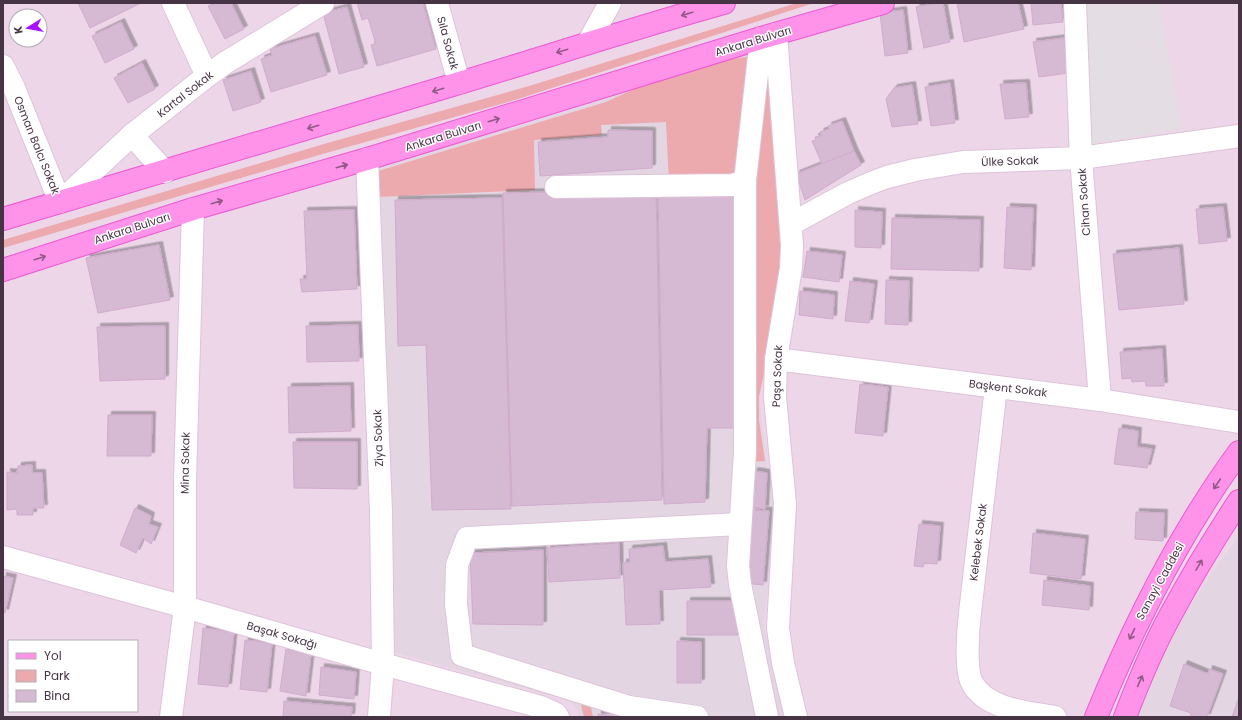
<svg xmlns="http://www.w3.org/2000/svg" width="1242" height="720" font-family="Poppins,sans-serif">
  <defs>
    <filter id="shadow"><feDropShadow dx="3.5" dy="-3.5" stdDeviation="0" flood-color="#0004"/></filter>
  </defs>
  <rect width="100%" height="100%" fill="#f4e4f1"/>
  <path fill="#ecd6e8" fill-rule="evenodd" d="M3,3H1239V717H3ZM16,16H40V40H16ZM9,641H137V711H9Z"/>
  <g fill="#e3d6e2">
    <path d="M769,52L766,363L759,397L767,465L774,493L772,560L764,618L766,635L786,717H578V711L570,701L390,651L372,169L600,101L652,77L708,60Z"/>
    <path d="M1239,537V717H1131L1145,685L1181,619L1223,557Z"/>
  </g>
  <g fill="#eca9ae">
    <path d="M797,3H814L515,100L319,155L3,248V240L324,144L529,86Z"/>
    <path d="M768,54L783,236L782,262L766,363L759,397V420L765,461L753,462L669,183L666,122L601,125L602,135L534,140L535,190L378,197L375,172L606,102L660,77L717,61Z"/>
    <path d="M590,703L593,717H584L581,705Z"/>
  </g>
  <path fill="#e4dde3" d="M1084,3H1159L1182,128L1089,145Z"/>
  <g fill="#d6b9d3" stroke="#d1abce" filter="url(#shadow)">
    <path d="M78,3H141L90,28Z"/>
    <path d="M215,3H231L244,29L225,39L208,6Z"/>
    <path d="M357,3H423L436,49L377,66L371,45L376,44L368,18L362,20Z"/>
    <path d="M939,3H943L950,42L924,48L916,7Z"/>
    <path d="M957,3H1018L1024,29L964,42Z"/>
    <path d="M1031,3H1061L1063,22L1033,25Z"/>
    <path d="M347,7L364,67L339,74L323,13Z"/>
    <path d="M903,10L908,53L885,56L880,13Z"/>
    <path d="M121,22L134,49L105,63L92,36Z"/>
    <path d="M315,36L327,75L271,92L261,59L272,55L270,49Z"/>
    <path d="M1064,38L1069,73L1039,77L1033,42Z"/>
    <path d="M142,63L155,89L128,103L114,78Z"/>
    <path d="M251,71L261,102L233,111L223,80Z"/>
    <path d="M950,83L955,123L931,126L925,87Z"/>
    <path d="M1026,83L1029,117L1005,119L1000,84Z"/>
    <path d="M912,85L918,124L892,127L886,99L894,88Z"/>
    <path d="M842,121L854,151L822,164L812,141L816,140L815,137L822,135L820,132L829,129L828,126Z"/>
    <path d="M608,130L652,131V168L540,176L538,142L608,137Z"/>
    <path d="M854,151L861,165L805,200L796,174Z"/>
    <path d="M739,189L743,428H707L705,502L664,504L658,191Z"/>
    <path d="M656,190L662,500L512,506L503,193Z"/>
    <path d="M502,198L511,509L432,510L426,345L398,346L395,200Z"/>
    <path d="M1007,207L1033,208L1031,270L1004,268Z"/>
    <path d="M1223,207L1227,241L1199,244L1196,209Z"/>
    <path d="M354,210L357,289L302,292L300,279H307L304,211Z"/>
    <path d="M855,210L882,212L881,248L855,247Z"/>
    <path d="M892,218L980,220L979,271L891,269Z"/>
    <path d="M159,245L170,300L98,313L86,258Z"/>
    <path d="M1179,248L1184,304L1119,310L1113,254Z"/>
    <path d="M807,251L842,255L839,282L803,277Z"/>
    <path d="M886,280L909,281L908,325L885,324Z"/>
    <path d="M850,281L874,284L869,323L845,321Z"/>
    <path d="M800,291L834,295L833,319L799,315Z"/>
    <path d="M358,325L359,361L307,362L306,326Z"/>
    <path d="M165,326V379L100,381L97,327Z"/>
    <path d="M1162,349L1164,386H1146L1145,381L1132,382L1131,378L1122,379L1120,352Z"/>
    <path d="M860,384L888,387L883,436L855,433Z"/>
    <path d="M350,386L351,431L289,433L288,387Z"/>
    <path d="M108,415H152L151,456H107Z"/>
    <path d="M1119,428L1138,431L1137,447L1152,449L1147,468L1114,464Z"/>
    <path d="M293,442H357V489L294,488Z"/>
    <path d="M32,465V473H42L44,508H33V515H17V509L7,510V472L17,473L18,466Z"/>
    <path d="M754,471L767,473L765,509L751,507Z"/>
    <path d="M135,508L151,516L149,524L158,527L151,544L143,538L136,553L120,545Z"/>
    <path d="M752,510L769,511L763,585L744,583Z"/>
    <path d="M1136,512L1164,513L1163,541L1135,539Z"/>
    <path d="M919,524L940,526L937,564L924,563L923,567L914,566Z"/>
    <path d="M1033,533L1085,539L1081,579L1030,573Z"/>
    <path d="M619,543L620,578L549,582L547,548Z"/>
    <path d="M663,546L665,562L708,559L711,587L659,590L660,624L626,625L623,563L630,562L629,549Z"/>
    <path d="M543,550V625L473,624L470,553Z"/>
    <path d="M3,576L13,578L5,613L3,612Z"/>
    <path d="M1044,580L1090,586L1089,610L1042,605Z"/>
    <path d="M687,601H737L738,635H687Z"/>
    <path d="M203,628L234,632L228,687L198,684Z"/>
    <path d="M245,640L272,643L267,692L240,689Z"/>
    <path d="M677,641L701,642V683H677Z"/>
    <path d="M286,649L311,654L306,696L280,691Z"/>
    <path d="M1184,664L1208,674L1209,669L1223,674L1207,717H1190L1191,713L1170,706Z"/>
    <path d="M321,667L356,672L354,699L319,695Z"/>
    <path d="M1239,697V717H1232Z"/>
    <path d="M284,701L352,707L351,717H283Z"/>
    <path d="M598,714L619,717H598Z"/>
  </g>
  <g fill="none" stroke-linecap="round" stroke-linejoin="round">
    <defs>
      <g id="minor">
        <path d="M173,3L207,76"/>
        <path d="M437,3L459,83"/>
        <path d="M1075,3L1081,158L1100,400"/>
        <path d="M776,34L792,245L791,268L776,359L775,397L785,504L778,628L783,663L796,717"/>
        <path d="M761,38L745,181V452L738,566L740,584L767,717"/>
        <path d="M588,43L610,3"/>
        <path d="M3,66L14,88L60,202L132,135L207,76L225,63L323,3"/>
        <path d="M132,135L165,172"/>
        <path d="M367,159L381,512L383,664L379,717"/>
        <path d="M556,187L733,185L745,181"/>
        <path d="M791,224L848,193L871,183L887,177L915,170L963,162L1081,158L1239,136"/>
        <path d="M776,359L1100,400L1239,422"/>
        <path d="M996,387L970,613C968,629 965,670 972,683C987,710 1028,712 1055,717"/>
        <path d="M3,557L185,607L383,664L541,707L556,714L558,717"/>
        <path d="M171,717L185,607V481L193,209"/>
        <path d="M697,717L629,707L462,655L456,604L457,565L467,538L740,524"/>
      </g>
      <g id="major">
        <path d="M3,219C154,175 305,130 456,84C546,57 634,28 724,3"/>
        <path d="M3,270L193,209L367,159L761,38L883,3"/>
        <path d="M1096,717C1134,624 1179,534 1239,452"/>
        <path d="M1125,717C1138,683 1152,649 1170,616C1191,577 1214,539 1239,501"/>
      </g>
    </defs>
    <use href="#minor" stroke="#dec3da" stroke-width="24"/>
    <use href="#major" stroke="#ed59d2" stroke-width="24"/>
    <use href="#minor" stroke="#fff" stroke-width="22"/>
    <use href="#major" stroke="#ff92e9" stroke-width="22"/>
  </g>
  <defs><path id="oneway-shaft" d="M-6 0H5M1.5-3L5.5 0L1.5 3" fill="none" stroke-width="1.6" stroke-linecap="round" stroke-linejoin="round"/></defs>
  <g stroke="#905a87">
    <use href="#oneway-shaft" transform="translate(687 14) rotate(164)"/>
    <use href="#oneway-shaft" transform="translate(562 51) rotate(163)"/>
    <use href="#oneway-shaft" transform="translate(438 90) rotate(163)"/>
    <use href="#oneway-shaft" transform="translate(494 120) rotate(-17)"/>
    <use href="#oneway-shaft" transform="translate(313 127) rotate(163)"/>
    <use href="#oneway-shaft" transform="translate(342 166) rotate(-16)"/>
    <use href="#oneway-shaft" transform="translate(217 202) rotate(-16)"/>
    <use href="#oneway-shaft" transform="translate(40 258) rotate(-18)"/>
    <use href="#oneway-shaft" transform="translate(1217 484) rotate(124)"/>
    <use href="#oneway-shaft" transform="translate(1199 565) rotate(-60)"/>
    <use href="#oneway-shaft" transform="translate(1132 634) rotate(116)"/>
    <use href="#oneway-shaft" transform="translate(1140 681) rotate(-66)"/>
  </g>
  <g text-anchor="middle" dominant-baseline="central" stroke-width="3" stroke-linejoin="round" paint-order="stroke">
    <g font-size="11" fill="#463445" stroke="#fff">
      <text transform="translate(753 41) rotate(-17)">Ankara Bulvarı</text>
      <text transform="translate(448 43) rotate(75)">Sıla Sokak</text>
      <text transform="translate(185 94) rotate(-38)">Kartal Sokak</text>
      <text transform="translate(443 136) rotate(-17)">Ankara Bulvarı</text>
      <text transform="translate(37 145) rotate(68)">Osman Balcı Sokak</text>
      <text transform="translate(1010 161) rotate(-2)">Ülke Sokak</text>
      <text transform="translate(1084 202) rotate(-94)">Cihan Sokak</text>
      <text transform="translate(132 228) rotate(-18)">Ankara Bulvarı</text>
      <text transform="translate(777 376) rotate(-88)">Paşa Sokak</text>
      <text transform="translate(1008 388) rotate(7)">Başkent Sokak</text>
      <text transform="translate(378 438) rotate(-92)">Ziya Sokak</text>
      <text transform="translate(185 463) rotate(-89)">Mina Sokak</text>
      <text transform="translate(978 542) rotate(-83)">Kelebek Sokak</text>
      <text transform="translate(1160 581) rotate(-61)">Sanayi Caddesi</text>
      <text transform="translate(282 635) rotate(16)">Başak Sokağı</text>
    </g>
  </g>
  <rect width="1242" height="720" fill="none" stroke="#463445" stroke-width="8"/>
  <rect x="8" y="640" width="130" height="72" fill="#ffffff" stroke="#b5aeb5"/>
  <rect x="16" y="653" width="20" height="6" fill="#ff92e9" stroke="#b5aeb5"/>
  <text x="44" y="660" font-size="12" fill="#463445">Yol</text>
  <rect x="16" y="670" width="20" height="12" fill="#eca9ae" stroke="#b5aeb5"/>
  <text x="44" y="680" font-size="12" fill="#463445">Park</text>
  <rect x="16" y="690" width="20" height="12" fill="#d6b9d3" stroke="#b5aeb5"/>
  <text x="44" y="700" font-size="12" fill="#463445">Bina</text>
  <g transform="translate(28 28) rotate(259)"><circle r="19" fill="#ffffff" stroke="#b5aeb5"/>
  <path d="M0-3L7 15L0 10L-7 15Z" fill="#a810ff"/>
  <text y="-6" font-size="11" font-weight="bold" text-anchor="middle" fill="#463445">K</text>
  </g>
</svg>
